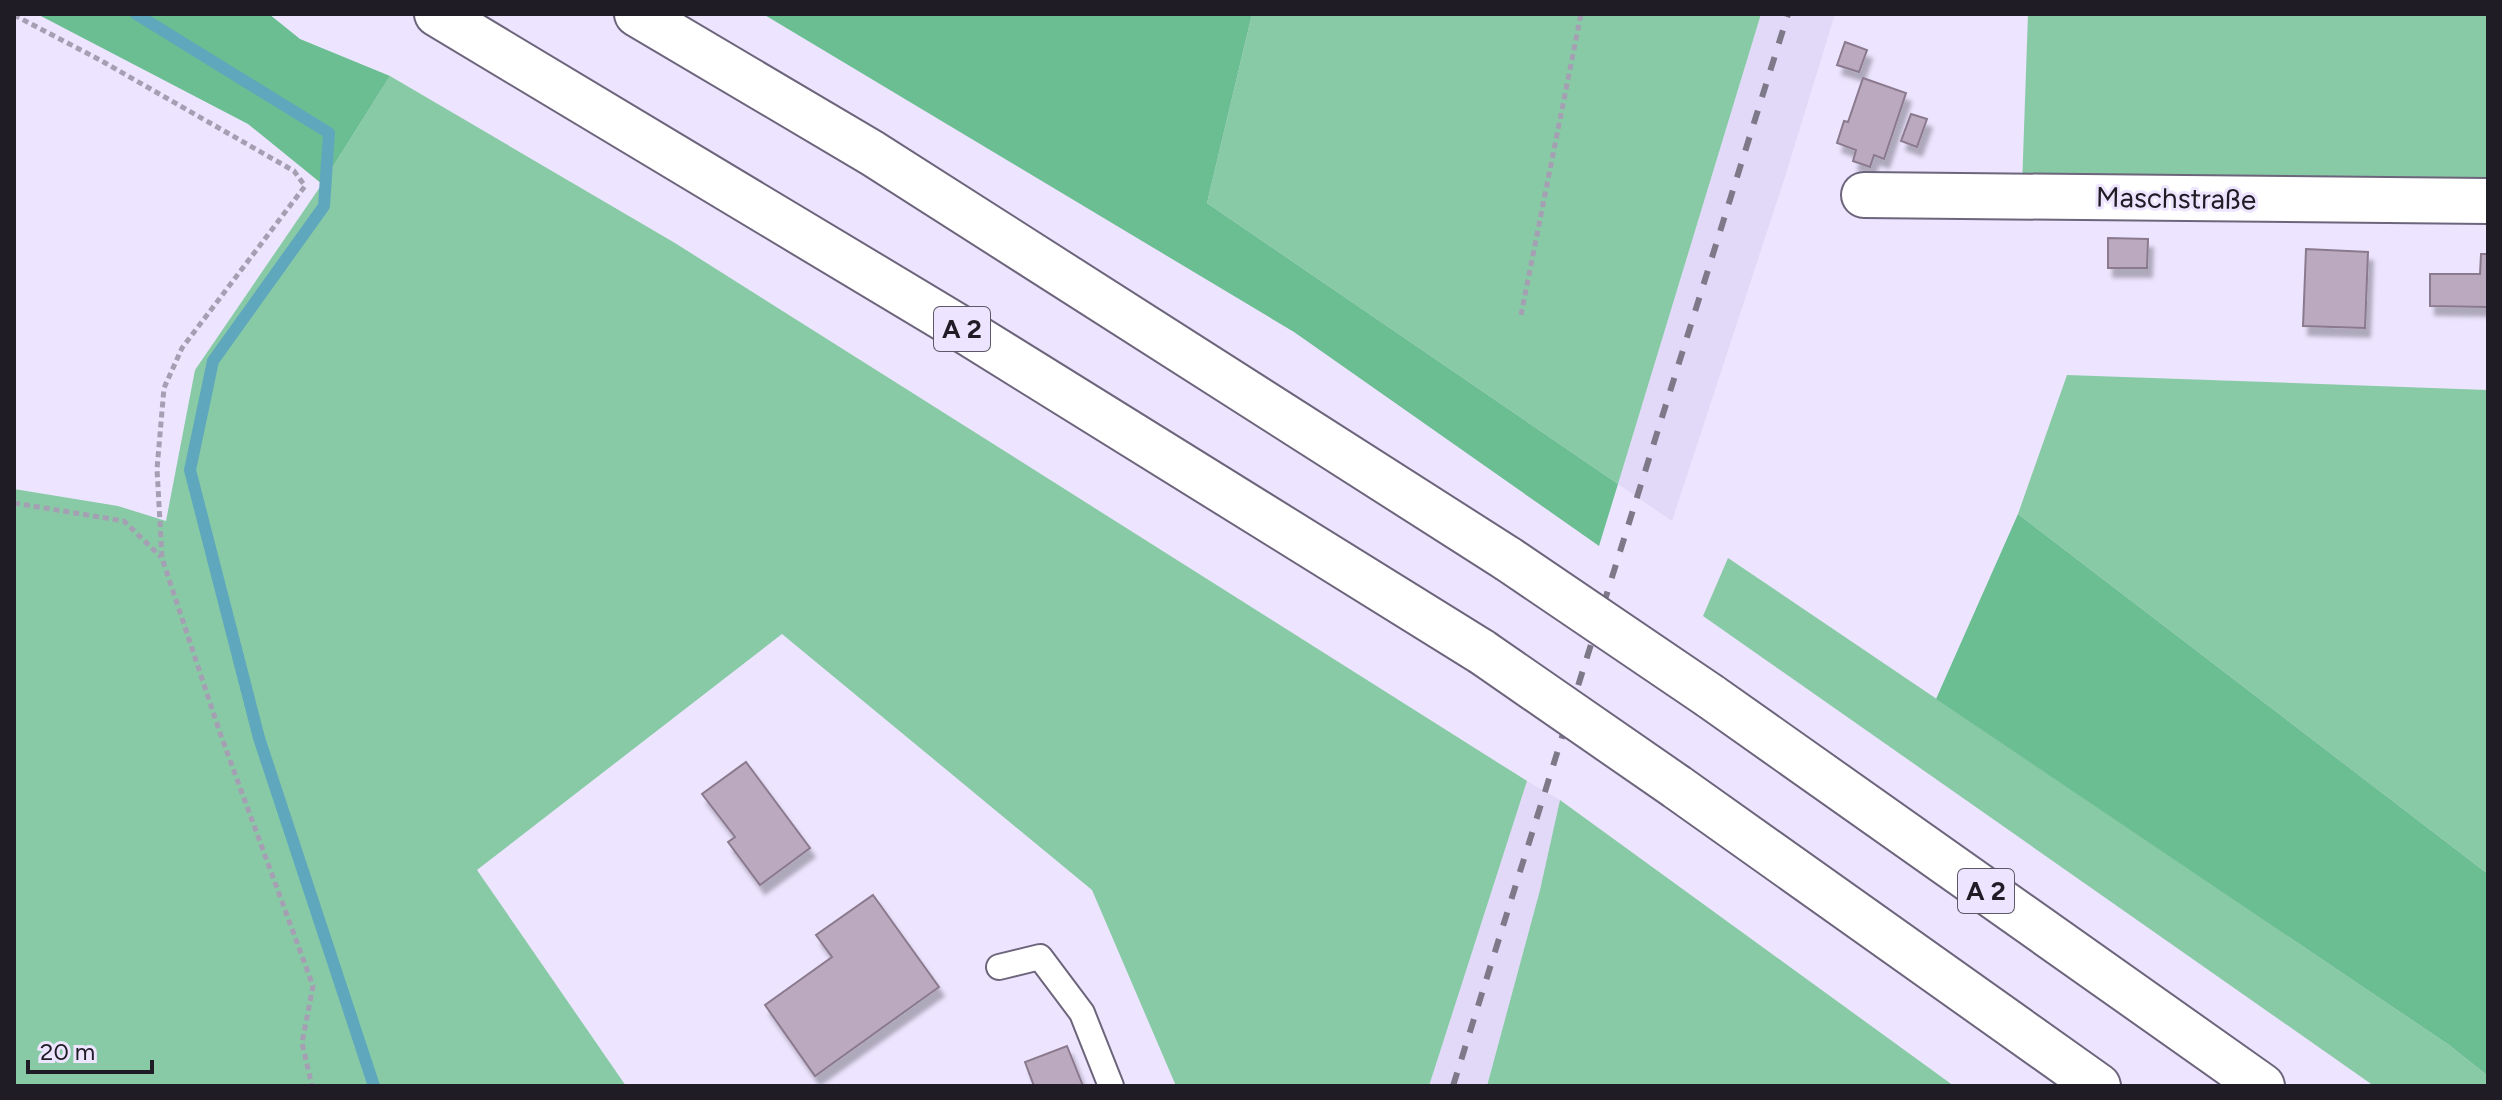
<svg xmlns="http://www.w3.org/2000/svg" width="2502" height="1100" font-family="Figtree,sans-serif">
  <defs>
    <filter id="shadow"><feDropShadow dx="5" dy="9" stdDeviation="2" flood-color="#0004"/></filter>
  </defs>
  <rect width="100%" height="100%" fill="#ede5ff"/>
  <g fill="#e2d8f8">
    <path d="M1761,14H1835L1784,180L1672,521L1618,484Z"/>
    <path d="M1527,781L1560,800L1540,890L1487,1086H1429Z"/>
  </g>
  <g fill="#89caa6">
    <path d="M1252,14H1761L1618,484L1207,203Z"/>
    <path d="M2028,14H2488V188L2022,186Z"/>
    <path d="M390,76L675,243L1527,781L1429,1086H1176L1092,890L782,634L477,870L626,1086H14V489L118,506L166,521L195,370L322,184Z"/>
    <path d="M2067,375L2488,390V874L2018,514Z"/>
    <path d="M1728,558L2449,1045L2488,1076V1086H2374L1703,616Z"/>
    <path d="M1560,800L1954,1086H1487L1540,890Z"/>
  </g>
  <g fill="#6bbe92">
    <path d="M37,14H269L300,39L390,76L322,184L248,124Z"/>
    <path d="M763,14H1252L1207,203L1618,484L1599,546L1294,332Z"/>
    <path d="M2018,514L2488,874V1076L2449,1045L1936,699Z"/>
  </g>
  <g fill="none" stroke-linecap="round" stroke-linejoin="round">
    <path stroke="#5fa7bc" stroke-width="12" d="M136,14L329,133L324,206L213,361L190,470L259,738L374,1086"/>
  </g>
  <g fill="#bba9bf" stroke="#8b7a8e" stroke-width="2" filter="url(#shadow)">
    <path d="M1845,42L1867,50L1859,72L1837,65Z"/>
    <path d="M1863,78L1906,93L1884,159L1874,155L1870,167L1853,161L1856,150L1837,143L1844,121L1848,122Z"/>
    <path d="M1911,114L1927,119L1917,147L1901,141Z"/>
    <path d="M2108,238L2148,239L2147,268H2108Z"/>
    <path d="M2306,249L2368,252L2365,328L2303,326Z"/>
    <path d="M2481,254H2488V307L2430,306V274H2480Z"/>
    <path d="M746,762L810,848L760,885L728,842L735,837L702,794Z"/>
    <path d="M873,895L939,987L815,1076L765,1005L832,957L816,935Z"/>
    <path d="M1067,1046L1083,1086H1034L1025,1062Z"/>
  </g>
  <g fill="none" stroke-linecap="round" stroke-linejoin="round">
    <defs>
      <path id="service" d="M999,967L1040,957L1082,1013L1111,1086"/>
      <path id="minor" d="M1864,195L2488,201"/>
      <g id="motorway">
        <path d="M437,14L970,334L1482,652"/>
        <path d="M637,14L872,153L1508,559"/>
        <path d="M1710,696L2262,1086"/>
        <path d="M1677,787L2098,1086"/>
      </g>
    </defs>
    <use href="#service" stroke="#6c657b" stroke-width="28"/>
    <use href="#minor" stroke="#6c657b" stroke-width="48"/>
    <use href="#motorway" stroke="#6c657b" stroke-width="48"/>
    <g stroke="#a59fb3" stroke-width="5" stroke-dasharray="6 4" stroke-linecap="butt">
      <path d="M14,15L100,60L294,171L305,186L182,348L164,388L157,469L162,558L220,733L313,986L302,1043L312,1086"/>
      <path d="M1521,315L1581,14"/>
      <path d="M14,503L124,521L161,557"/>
    </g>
    <use href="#service" stroke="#fff" stroke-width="24"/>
    <use href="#minor" stroke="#fff" stroke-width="44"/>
    <use href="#motorway" stroke="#fff" stroke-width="44"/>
    <path stroke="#7e7989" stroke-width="6" stroke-dasharray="14 14" stroke-linecap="butt" d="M1453,1086L1788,14"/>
    <defs>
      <g id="motorway-bridge">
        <path d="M1508,559L1710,696"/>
        <path d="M1482,652L1677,787"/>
      </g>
    </defs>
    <use href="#motorway-bridge" stroke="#6c657b" stroke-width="48" stroke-linecap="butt"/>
    <use href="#motorway-bridge" stroke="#fff" stroke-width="44"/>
  </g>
  <g text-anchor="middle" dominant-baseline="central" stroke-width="6" stroke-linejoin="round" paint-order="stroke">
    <g fill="#ede5ff" stroke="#5d5866" stroke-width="2">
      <rect x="934" y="307" width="56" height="44" rx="6"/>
      <rect x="1958" y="869" width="56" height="44" rx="6"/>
    </g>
    <g font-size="26" font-weight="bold" fill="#1f1c25">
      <text x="962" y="329">A 2</text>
      <text x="1986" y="891">A 2</text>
    </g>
    <g font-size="28" fill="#1f1c25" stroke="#ede5ff">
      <text transform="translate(2176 198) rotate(1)">Maschstraße</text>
    </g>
  </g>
  <rect width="2502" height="1100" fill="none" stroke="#1f1c25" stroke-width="32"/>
  <path d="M28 1060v12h124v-12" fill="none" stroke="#1f1c25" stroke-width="4"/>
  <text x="40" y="1060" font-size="24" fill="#1f1c25" stroke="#ede5ff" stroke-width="6" paint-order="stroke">20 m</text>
</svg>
